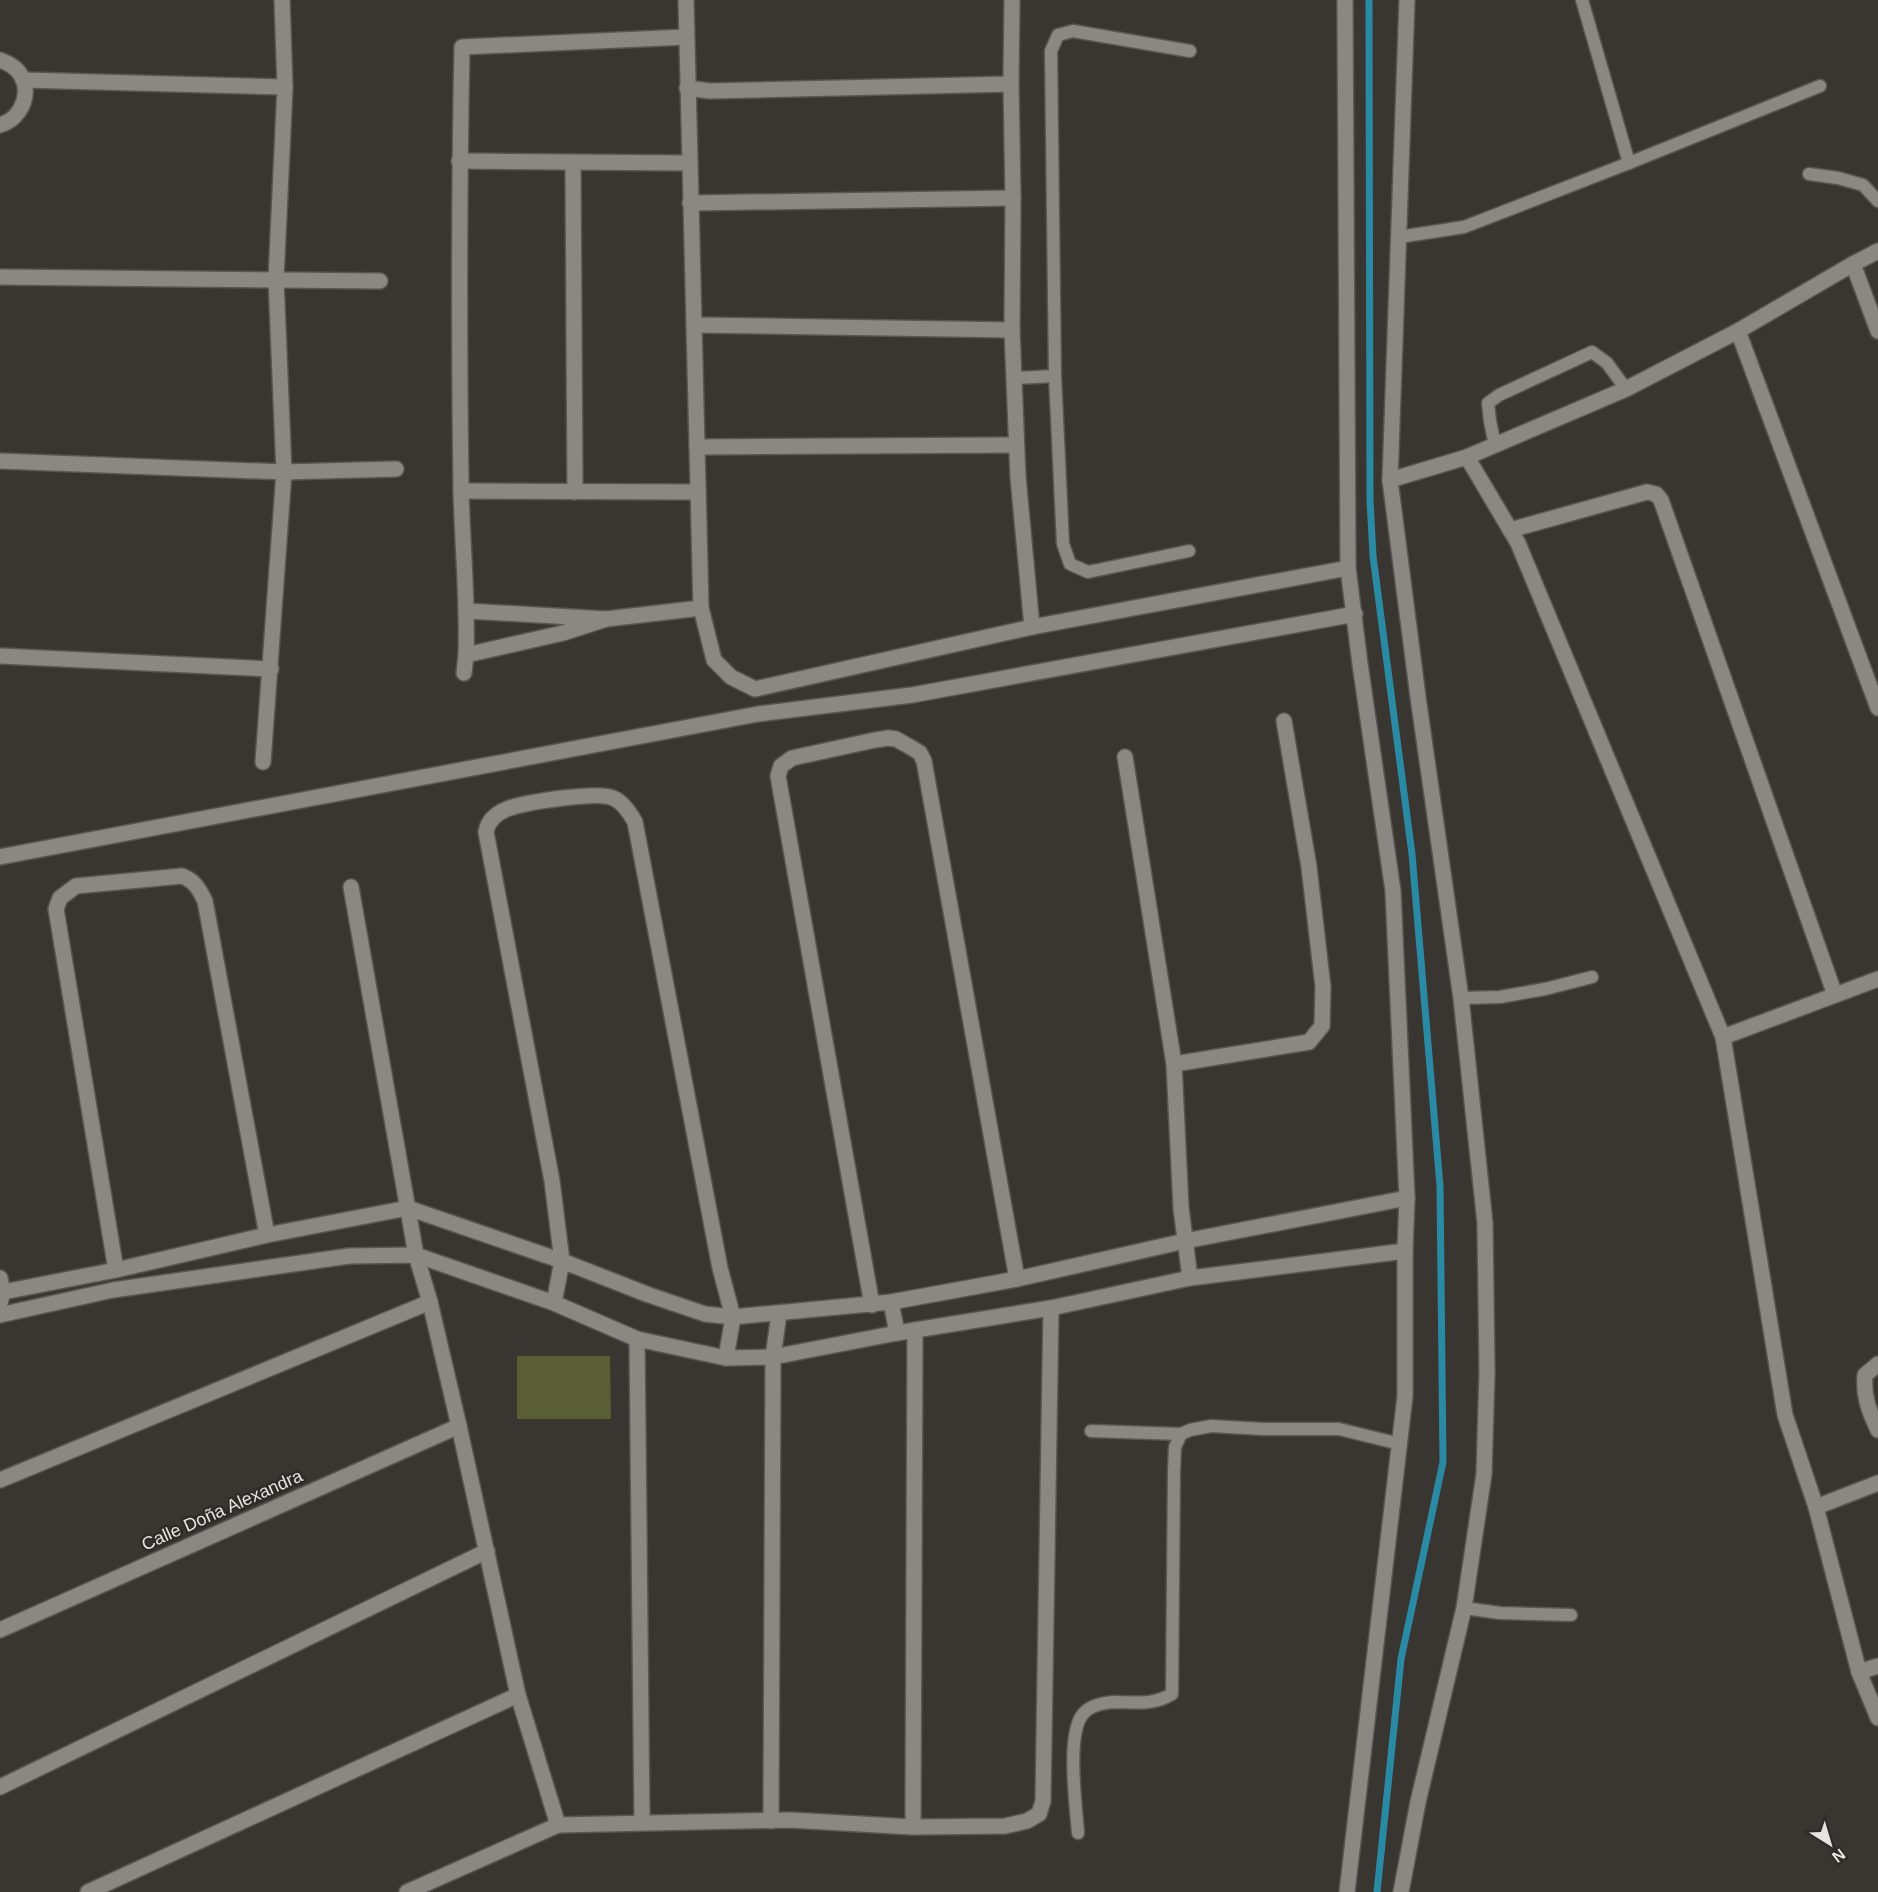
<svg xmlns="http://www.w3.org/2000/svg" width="1878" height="1892" font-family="Helvetica,sans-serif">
  <rect width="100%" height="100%" fill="#393632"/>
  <path fill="#5a5e34" d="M517,1356H610L611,1419H517Z"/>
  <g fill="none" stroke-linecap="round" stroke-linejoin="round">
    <path stroke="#2a89a3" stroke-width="7" d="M1369,0L1370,500L1373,556L1412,854L1440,1186L1443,1462L1401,1659L1377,1892"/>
    <defs>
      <g id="lane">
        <path d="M1582,0L1629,163"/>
        <path d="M1809,174L1838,178L1863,185L1878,201"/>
        <path d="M1399,237L1464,227L1629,163L1820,86"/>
        <path d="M1014,378L1055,376"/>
        <path d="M1495,445L1490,421L1488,403L1499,395L1592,352L1607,363L1626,389"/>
        <path d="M1189,551L1088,572L1070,564L1063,544L1055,376L1051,51L1058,35L1073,31L1190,51"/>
        <path d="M1461,998L1500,997L1545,989L1592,977"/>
        <path d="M1091,1431L1181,1434"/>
        <path d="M1464,1608L1500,1613L1571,1615"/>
        <path d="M1078,1833C1076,1806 1066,1734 1083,1714C1090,1705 1103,1703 1113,1702C1134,1702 1152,1706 1172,1694L1174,1471L1175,1447L1181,1434L1190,1430L1211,1426L1263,1429H1339L1400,1444"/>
      </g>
      <g id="street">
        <path d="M686,0L701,608L714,660L731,677L755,689L1032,627L1348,568"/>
        <path d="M1012,0L1011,84L1013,198L1012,330L1018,477L1032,627"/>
        <path d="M0,60C6,62 12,65 17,70C34,89 23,118 0,125"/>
        <path d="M23,80L285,87"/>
        <path d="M687,88L710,91L1011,84"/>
        <path d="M459,161L689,163"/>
        <path d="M573,163L575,492"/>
        <path d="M690,203L1013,198"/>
        <path d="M1853,264L1878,331"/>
        <path d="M0,277L380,281"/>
        <path d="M694,325L1012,330"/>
        <path d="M1738,331L1878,708"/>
        <path d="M697,447L1016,445"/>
        <path d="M1467,457L1518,543L1723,1037L1785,1415L1816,1507L1859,1672L1878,1718"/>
        <path d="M0,461L284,472L396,469"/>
        <path d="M1390,480L1467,457L1626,389L1738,331L1853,264L1878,251"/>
        <path d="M461,491L698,492"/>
        <path d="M1510,530L1647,492L1656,494L1661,500L1835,995"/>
        <path d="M467,611L606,619L701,608"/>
        <path d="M606,619L563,633L466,655C468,598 462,544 461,487C459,341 459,194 462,47L686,37"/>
        <path d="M0,656L271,669"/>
        <path d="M464,673L466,655"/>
        <path d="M1125,757L1174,1064L1181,1208L1190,1278"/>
        <path d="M263,762L284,472L276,279L285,87L282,0"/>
        <path d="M0,857L758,714L912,695L1355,614"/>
        <path d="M351,887L416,1255L430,1302L459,1426L518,1695L558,1825"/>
        <path d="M1723,1037L1878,979"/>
        <path d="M1174,1064L1309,1042L1322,1026L1323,987L1309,867L1284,721"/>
        <path d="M116,1270L56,909L60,898L76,886L182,876C195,881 199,889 205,901L267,1235"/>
        <path d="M0,1278L3,1292L0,1303"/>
        <path d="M3,1292L116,1270L267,1235L408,1208L562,1261L649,1295L705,1314L733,1317L891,1302L1017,1279L1185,1241L1407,1198"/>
        <path d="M891,1302L897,1333"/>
        <path d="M554,1303L562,1261L552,1181L486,832C488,820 497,813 507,809C525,802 598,791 613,798C623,802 630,813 635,822L720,1268L733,1317L726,1358"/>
        <path d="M872,1305L778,776L781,766L792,758L875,740L888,738L896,739L912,748L920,753L924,761L1017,1279"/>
        <path d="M0,1315L113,1290L349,1256L416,1255L554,1303L637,1339L726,1358L773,1357L897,1333L1051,1308L1190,1278L1405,1251"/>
        <path d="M637,1339L642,1822"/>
        <path d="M1878,1364L1865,1375C1863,1396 1869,1411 1878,1430"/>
        <path d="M0,1480L430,1302"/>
        <path d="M1816,1507L1878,1483"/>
        <path d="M0,1630L459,1426"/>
        <path d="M1859,1672L1878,1666"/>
        <path d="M0,1787L487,1551"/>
        <path d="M771,1821L773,1357L779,1314"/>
        <path d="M913,1827L915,1330"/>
        <path d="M88,1892L518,1695"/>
        <path d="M407,1892L558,1825L790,1820L913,1827L1005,1826L1027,1821L1039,1814L1043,1801L1051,1308"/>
      </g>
      <g id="secondary">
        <path d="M1345,0L1348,568L1360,664L1393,891L1407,1198L1405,1251V1396L1347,1892"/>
        <path d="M1401,1892L1418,1802L1464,1608L1484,1474L1487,1372L1485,1223L1461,998L1418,697L1390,480L1407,0"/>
      </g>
    </defs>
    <use href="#lane" stroke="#585552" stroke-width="15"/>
    <use href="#street" stroke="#585552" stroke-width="18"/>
    <use href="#secondary" stroke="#585552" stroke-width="18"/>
    <use href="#lane" stroke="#8b8783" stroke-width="12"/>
    <use href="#street" stroke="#8b8783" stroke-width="15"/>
    <use href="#secondary" stroke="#8b8783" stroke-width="15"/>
  </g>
  <g text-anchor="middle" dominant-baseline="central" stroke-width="5" stroke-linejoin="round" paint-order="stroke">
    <g font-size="18" fill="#e6e4e2" stroke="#2f2c28">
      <text transform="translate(222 1510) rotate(-24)">Calle Doña Alexandra</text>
    </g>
  </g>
  <g transform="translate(1830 1844) rotate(143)" stroke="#2f2c28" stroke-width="4.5" paint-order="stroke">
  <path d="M0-4.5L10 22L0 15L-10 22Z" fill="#e6e4e2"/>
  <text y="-9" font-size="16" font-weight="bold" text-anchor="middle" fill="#e6e4e2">N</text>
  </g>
</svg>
